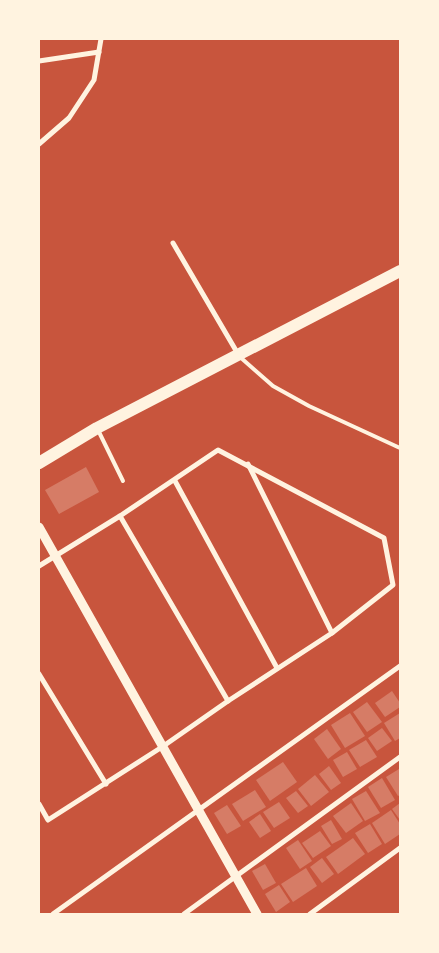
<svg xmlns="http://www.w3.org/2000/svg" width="439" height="953" font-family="Inter,sans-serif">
  <rect width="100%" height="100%" fill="#c8553d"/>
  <g fill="#d67c66">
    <path d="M86,467L99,492L59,514L45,490Z"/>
    <path d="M392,691L400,703V707L385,717L375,703Z"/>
    <path d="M367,702L382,722L367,732L353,712Z"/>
    <path d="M350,713L365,736L345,748L331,725Z"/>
    <path d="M400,713V738L395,741L384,723Z"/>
    <path d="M382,728L392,741L377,751L368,738Z"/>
    <path d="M327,729L341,749L328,759L314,739Z"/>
    <path d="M366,740L377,757L360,767L349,750Z"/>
    <path d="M347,752L357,769L343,777L333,760Z"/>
    <path d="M283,762L297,782L270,801L256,780Z"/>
    <path d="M329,766L341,783L331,790L319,774Z"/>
    <path d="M399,769L400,795L398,796L386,777Z"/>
    <path d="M315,775L329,792L311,806L298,789Z"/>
    <path d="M382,778L395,800L381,808L368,787Z"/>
    <path d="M255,790L266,807L243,821L232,804Z"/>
    <path d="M296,791L308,806L298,813L286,798Z"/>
    <path d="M366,791L380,813L365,821L352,799Z"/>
    <path d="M279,802L290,818L274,828L263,812Z"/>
    <path d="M351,803L363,821L346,833L333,816Z"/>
    <path d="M400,803V820L392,809Z"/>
    <path d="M227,805L241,826L227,834L214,813Z"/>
    <path d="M391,810L400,824V834L385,844L372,823Z"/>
    <path d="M260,814L271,831L260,838L249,822Z"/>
    <path d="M331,820L342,839L332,844L321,826Z"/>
    <path d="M370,824L382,844L368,853L355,833Z"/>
    <path d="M320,831L331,846L313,858L302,843Z"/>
    <path d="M353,838L365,854L338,874L326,857Z"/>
    <path d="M298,840L312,861L300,869L286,848Z"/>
    <path d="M322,858L334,874L322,883L310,867Z"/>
    <path d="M265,864L276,883L263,890L252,871Z"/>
    <path d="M306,868L317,886L293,902L281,884Z"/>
    <path d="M279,885L290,902L276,912L265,894Z"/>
  </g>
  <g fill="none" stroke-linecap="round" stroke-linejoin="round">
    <g stroke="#fff3e0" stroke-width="4">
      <path d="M240,357L273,386L309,406L400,448"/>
      <path d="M98,430L123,481"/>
    </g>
    <g stroke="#fff3e0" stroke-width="5">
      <path d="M39,61L99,52"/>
      <path d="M39,144L69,118L94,80L101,39"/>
      <path d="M173,243L238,354"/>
      <path d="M248,464L332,633"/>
      <path d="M175,481L277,668"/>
      <path d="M120,516L228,701"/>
      <path d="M39,566L120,516L218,450L384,538L393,585L332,633L228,701L162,747L48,820L39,804"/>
      <path d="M39,674L106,784"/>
      <path d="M53,914L400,666"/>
      <path d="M184,914L400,757"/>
      <path d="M310,914L400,848"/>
    </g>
    <path stroke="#fff3e0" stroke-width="9" d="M39,527L257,914"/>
    <path stroke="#fff3e0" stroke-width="12" d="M39,463L97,428L400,271"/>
  </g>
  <rect width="439" height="953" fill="none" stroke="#fff3e0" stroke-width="80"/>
</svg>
